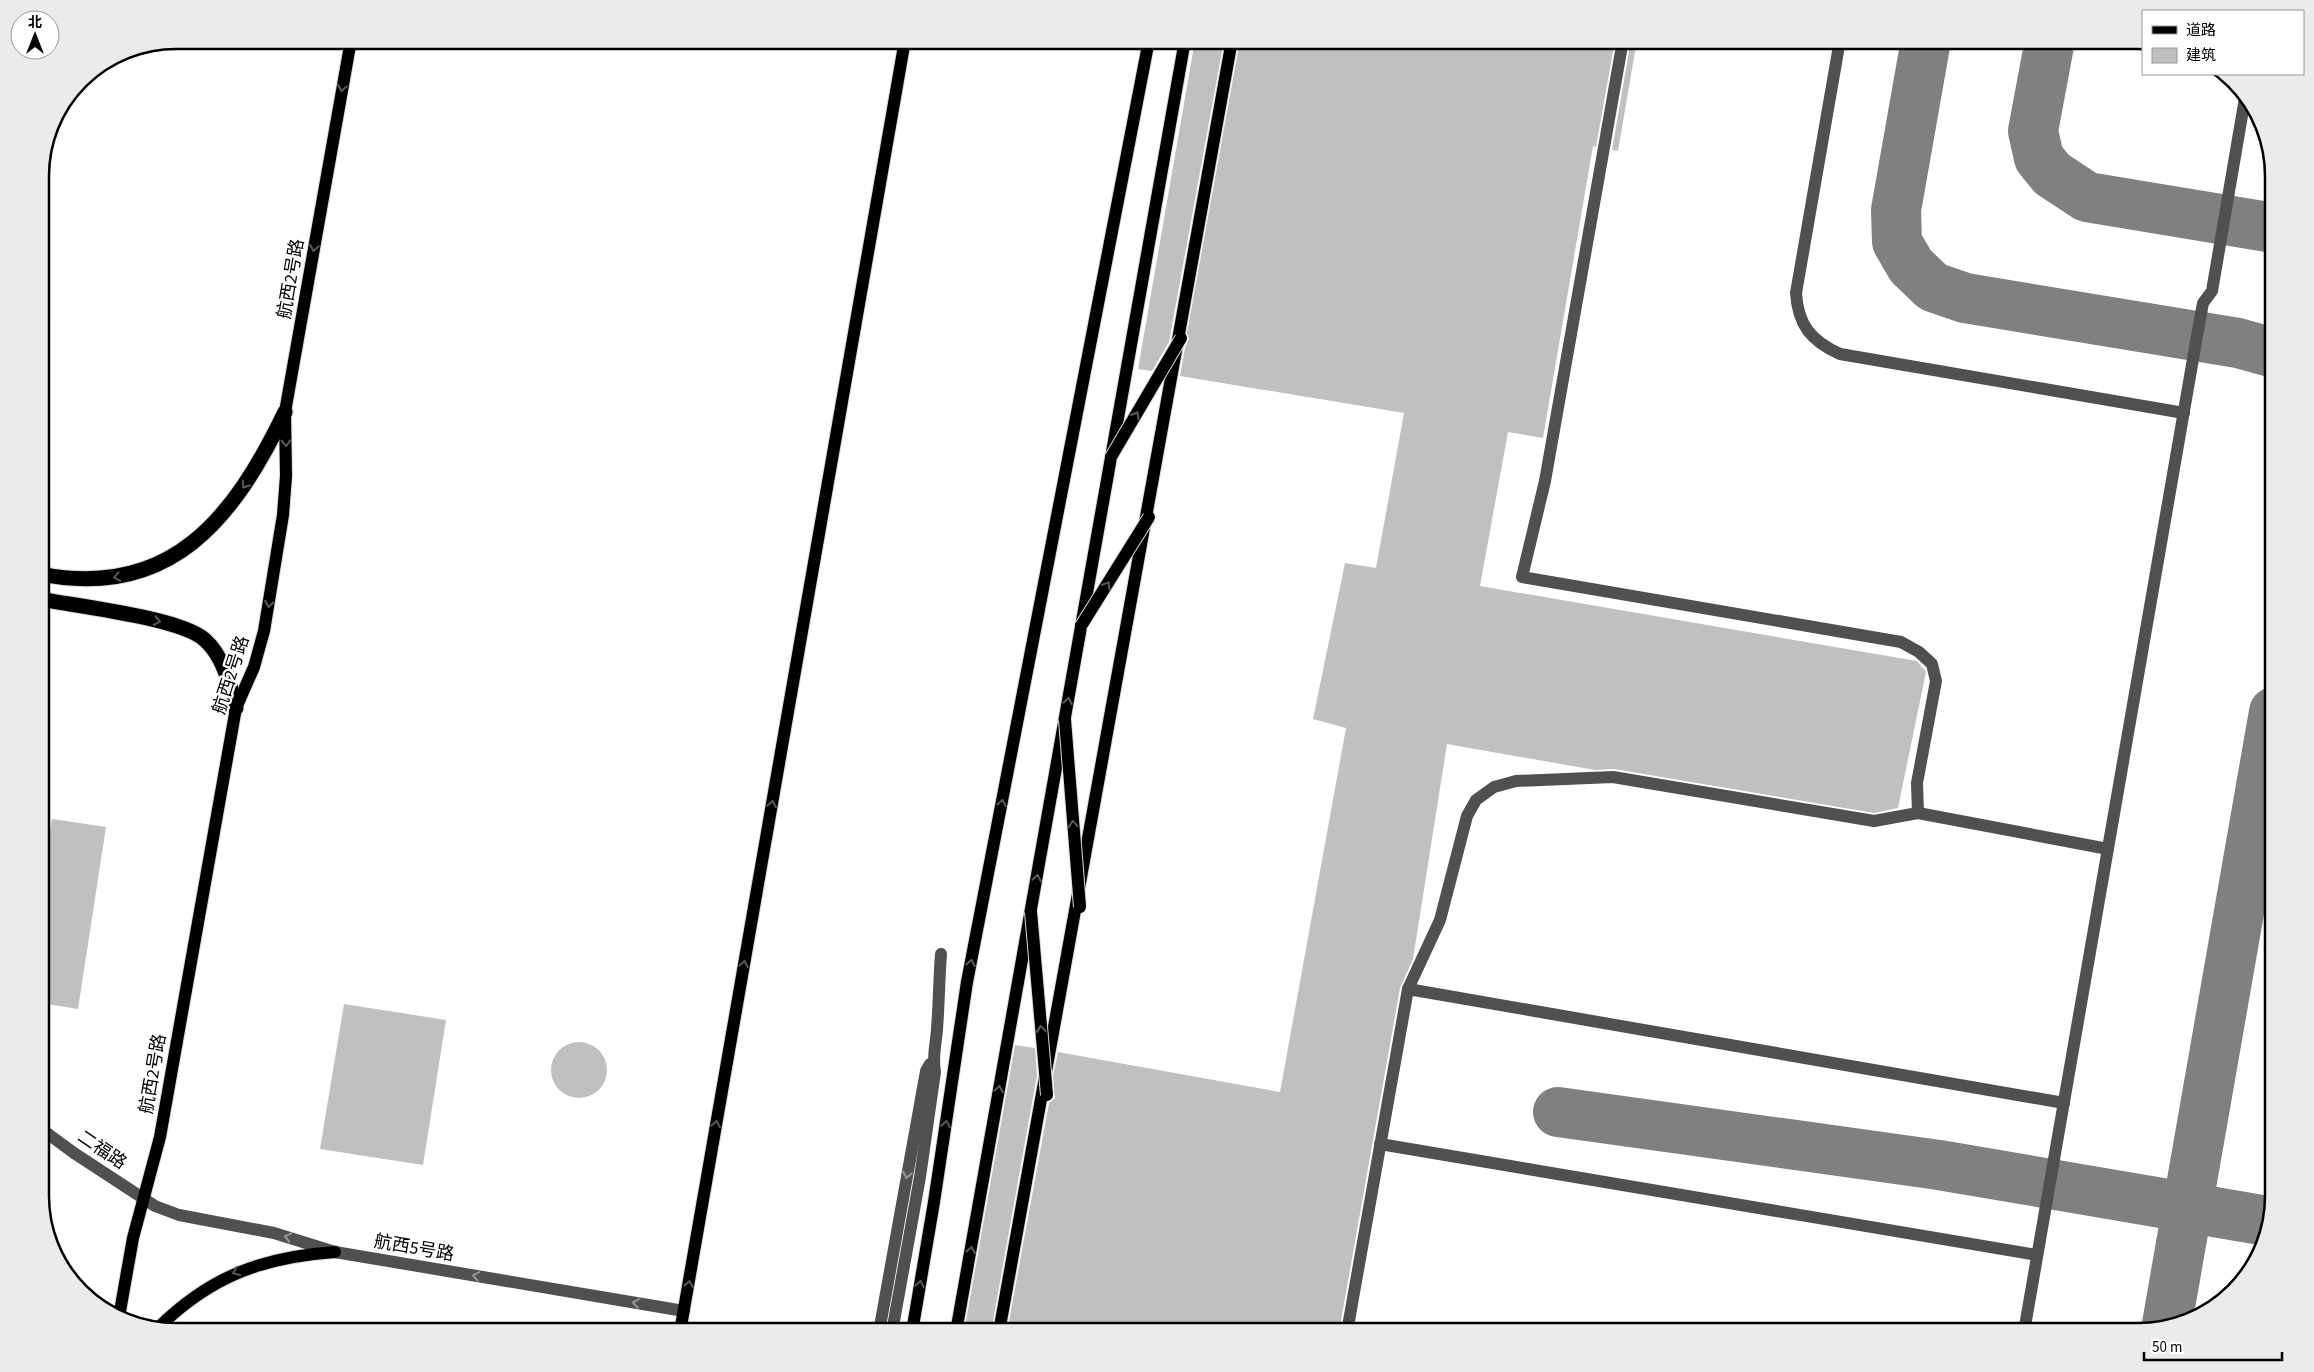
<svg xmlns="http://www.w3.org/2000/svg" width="2314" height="1372" font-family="'Source Sans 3','Noto Sans SC',sans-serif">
  <rect width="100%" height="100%" fill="#fff"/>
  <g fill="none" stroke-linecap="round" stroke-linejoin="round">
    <g stroke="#808080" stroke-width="50">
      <path d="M1926,40L1896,210L1897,242L1911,266L1933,287L1965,298L2238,343L2274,353"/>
      <path d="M2050,40L2033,131L2039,158L2052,174L2087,197L2274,228"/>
      <path d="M1558,1112L1939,1165L2267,1221"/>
      <path d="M2167,1324L2274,712"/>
    </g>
  </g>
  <g fill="#c0c0c0">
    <path d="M1195,40H1224L1169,342L1152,371L1138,369Z"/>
    <path d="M1240,40H1615L1596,147L1593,146L1543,438L1508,432L1480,586L1917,661L1926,672L1898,808L1874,813L1614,769L1595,770L1447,744L1413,959L1400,988L1339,1332H1007L1049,1103L1055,1098L1053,1076L1058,1052L1280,1092L1346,728L1313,719L1345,563L1376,568L1404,413L1180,376L1185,348L1189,339L1187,333Z"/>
    <path d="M1631,40H1637L1618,151L1612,150Z"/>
    <path d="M52,819L106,827L78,1009L40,1003V891Z"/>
    <path d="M344,1004L446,1020L423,1165L320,1149Z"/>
    <circle cx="579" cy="1070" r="28"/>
    <path d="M1015,1045L1035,1048L1037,1075L991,1332H964Z"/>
  </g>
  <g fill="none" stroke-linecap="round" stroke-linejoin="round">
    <defs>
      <g id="major">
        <path d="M119,1317L133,1238L160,1137L236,708L254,667L264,631L283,515L286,476L285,412L351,40"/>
        <path d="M159,1327C211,1276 263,1257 335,1252"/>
        <path d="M680,1332L905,40"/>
        <path d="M912,1332L934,1202L967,982L1149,40"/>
        <path d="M956,1332L1185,40"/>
        <path d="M999,1332L1232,40"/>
      </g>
      <g id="highway">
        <path d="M40,574C171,600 234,518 285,412"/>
        <path d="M40,599C76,606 182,618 205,640C224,657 230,685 236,708"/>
      </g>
    </defs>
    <use href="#major" stroke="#dbdbdb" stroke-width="14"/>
    <use href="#highway" stroke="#dbdbdb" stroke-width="17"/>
    <g stroke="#505050" stroke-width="12">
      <path d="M1623,40L1545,481L1522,577L1901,642L1919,652L1932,664L1936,681L1917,783L1918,813"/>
      <path d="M1840,40L1796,293C1798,325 1811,341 1840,354L2184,413"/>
      <path d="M1408,989L1440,920L1467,816L1476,800L1494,787L1516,781L1613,777L1874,821L1918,813L2108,849"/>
      <path d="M40,1128L74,1153L155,1206L179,1215L274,1233L335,1252L684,1311"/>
      <path d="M1380,1144L2037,1255"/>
      <path d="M879,1332L926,1071L930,1064"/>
      <path d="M892,1332L920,1177L935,1072C932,1057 936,1044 937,1029C939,1004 939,979 941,954"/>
      <path d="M1347,1332L1408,989L2064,1103"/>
      <path d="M2024,1332L2197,336L2203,303L2212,291L2245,98"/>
    </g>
    <use href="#major" stroke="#000" stroke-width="12"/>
    <use href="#highway" stroke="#000" stroke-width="15"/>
    <defs>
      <g id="major-bridge">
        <path d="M1111,457L1181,338"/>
        <path d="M1081,626L1149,517"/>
        <path d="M1065,720L1080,907"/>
        <path d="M1031,912L1047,1095"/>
      </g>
    </defs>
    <use href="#major-bridge" stroke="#dbdbdb" stroke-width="14" stroke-linecap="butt"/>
    <use href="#major-bridge" stroke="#000" stroke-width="12"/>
  </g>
  <defs><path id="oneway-chevron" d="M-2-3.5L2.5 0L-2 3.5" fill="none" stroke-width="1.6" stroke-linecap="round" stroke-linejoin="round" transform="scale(1.25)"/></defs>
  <g stroke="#595959">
    <use href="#oneway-chevron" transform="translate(342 88) rotate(100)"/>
    <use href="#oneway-chevron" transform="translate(314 248) rotate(100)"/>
    <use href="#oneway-chevron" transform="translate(1136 415) rotate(-60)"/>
    <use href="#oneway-chevron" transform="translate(286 443) rotate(89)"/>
    <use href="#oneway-chevron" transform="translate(245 485) rotate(125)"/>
    <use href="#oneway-chevron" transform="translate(117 577) rotate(169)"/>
    <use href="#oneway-chevron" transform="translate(1107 585) rotate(-58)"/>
    <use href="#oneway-chevron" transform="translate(269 604) rotate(99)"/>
    <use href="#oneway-chevron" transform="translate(157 621) rotate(11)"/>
    <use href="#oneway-chevron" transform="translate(1068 701) rotate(-80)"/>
    <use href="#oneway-chevron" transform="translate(1002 803) rotate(-79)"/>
    <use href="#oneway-chevron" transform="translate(772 804) rotate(-80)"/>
    <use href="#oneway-chevron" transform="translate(1073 824) rotate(-95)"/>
    <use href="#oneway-chevron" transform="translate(1037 878) rotate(-80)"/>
    <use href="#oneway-chevron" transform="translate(971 963) rotate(-79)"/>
    <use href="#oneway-chevron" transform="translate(744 964) rotate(-80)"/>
    <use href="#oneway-chevron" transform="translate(1041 1029) rotate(-95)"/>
    <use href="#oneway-chevron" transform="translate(999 1089) rotate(-80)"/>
    <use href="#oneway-chevron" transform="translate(716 1124) rotate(-80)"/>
    <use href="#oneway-chevron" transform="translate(946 1124) rotate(-81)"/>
    <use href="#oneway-chevron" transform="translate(971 1250) rotate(-80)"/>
    <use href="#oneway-chevron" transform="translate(236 1272) rotate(156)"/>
    <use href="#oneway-chevron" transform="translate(689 1284) rotate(-80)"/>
    <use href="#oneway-chevron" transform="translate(920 1284) rotate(-80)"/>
  </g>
  <g stroke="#969696">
    <use href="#oneway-chevron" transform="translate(907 1175) rotate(101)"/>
    <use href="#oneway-chevron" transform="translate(288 1237) rotate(-165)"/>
    <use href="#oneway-chevron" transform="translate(476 1276) rotate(-170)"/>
    <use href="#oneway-chevron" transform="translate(636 1303) rotate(-170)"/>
  </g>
  <g text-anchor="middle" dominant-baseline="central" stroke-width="4.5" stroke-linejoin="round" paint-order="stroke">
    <g font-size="18" fill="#000" stroke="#fff">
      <text transform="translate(291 279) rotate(-80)">航西2号路</text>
      <text transform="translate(231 675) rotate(-72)">航西2号路</text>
      <text transform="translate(153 1074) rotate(-80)">航西2号路</text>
      <text transform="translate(102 1150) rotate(34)">二福路</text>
      <text transform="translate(414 1248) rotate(10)">航西5号路</text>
    </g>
  </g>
  <path d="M0 0H2314V1372H0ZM176 49H2138A127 127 0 0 1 2265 176V1196A127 127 0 0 1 2138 1323H176A127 127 0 0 1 49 1196V176A127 127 0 0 1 176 49Z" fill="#ebebeb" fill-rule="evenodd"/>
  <path fill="none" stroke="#000" stroke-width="2.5" d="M176 49H2138A127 127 0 0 1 2265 176V1196A127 127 0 0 1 2138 1323H176A127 127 0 0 1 49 1196V176A127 127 0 0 1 176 49Z"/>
  <rect x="2142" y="10" width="162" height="65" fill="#ffffff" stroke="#999999"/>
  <rect x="2152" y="26" width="25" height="8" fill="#000000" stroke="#999999"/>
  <text x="2186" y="35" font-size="15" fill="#000000">道路</text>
  <rect x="2152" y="48" width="25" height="15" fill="#c0c0c0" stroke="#999999"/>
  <text x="2186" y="60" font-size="15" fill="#000000">建筑</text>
  <g transform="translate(35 35)"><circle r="24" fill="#ffffff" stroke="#999999"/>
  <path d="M0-4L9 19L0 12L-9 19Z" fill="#000000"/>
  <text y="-8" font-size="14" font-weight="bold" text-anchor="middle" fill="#000000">北</text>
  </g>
  <path d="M2144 1352v8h138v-8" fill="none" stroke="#000000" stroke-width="2.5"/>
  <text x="2152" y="1352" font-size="15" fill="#000000" stroke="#ffffff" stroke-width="4" paint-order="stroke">50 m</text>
</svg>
